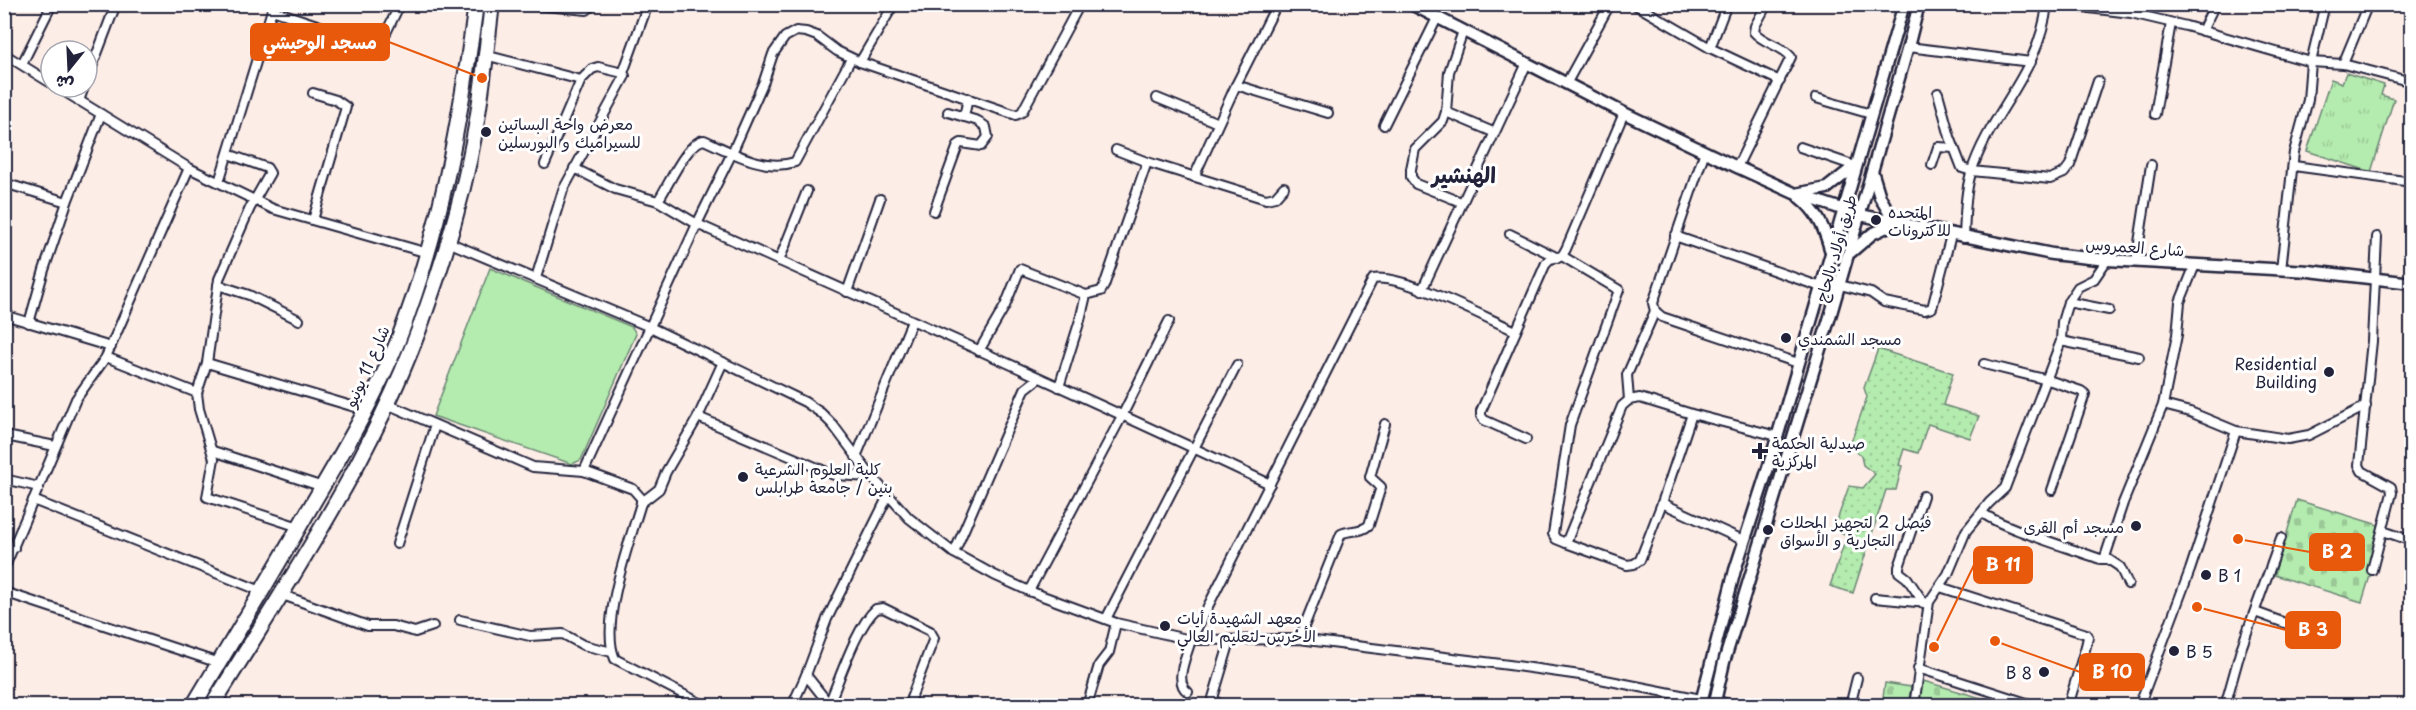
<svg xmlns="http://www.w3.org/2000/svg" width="2416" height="710" font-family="'Playpen Sans','Playpen Sans Arabic',sans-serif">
  <defs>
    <pattern id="cemetery-stones" width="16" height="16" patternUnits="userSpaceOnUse" patternTransform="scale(1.5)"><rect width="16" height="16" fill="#b4ebae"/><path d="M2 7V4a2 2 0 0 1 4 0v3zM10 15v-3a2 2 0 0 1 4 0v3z" fill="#9ac997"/></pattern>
    <pattern id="park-tufts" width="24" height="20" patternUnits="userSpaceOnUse" patternTransform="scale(1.5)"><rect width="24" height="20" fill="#b4ebae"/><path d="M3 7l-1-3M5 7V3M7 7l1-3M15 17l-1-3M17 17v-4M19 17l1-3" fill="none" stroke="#9ac997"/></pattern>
    <pattern id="garden-dots" width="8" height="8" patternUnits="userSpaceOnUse" patternTransform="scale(1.5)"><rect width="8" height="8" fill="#b4ebae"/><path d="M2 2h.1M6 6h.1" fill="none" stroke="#9ac997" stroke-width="1.8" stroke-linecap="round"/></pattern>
  </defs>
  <rect width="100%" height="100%" fill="#fdede7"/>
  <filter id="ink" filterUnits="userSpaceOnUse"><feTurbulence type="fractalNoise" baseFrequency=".0167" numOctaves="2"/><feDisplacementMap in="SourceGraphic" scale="12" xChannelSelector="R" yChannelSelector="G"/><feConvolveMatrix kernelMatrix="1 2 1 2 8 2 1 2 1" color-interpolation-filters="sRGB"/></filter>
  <g filter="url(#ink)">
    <path fill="#b4ebae" stroke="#6b8674" stroke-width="1.5" d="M490,268L632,327L636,334L581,460L572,464L433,416Z"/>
    <g fill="url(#cemetery-stones)" stroke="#6b8674" stroke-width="1.5">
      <path d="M2297,500L2385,527L2362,602L2274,575Z"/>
      <path d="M1920,680L1995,702L1994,706H1919Z"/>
      <path d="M1885,683L1911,687L1908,705H1882Z"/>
    </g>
    <path fill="url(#park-tufts)" stroke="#6b8674" stroke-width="1.5" d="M2346,73L2384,85L2381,95L2394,99L2371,172L2307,151L2331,79L2342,83Z"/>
    <path fill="url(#garden-dots)" stroke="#6b8674" stroke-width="1.5" d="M1878,349L1953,373L1943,405L1979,416L1970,438L1928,424L1918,453L1904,449L1899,465L1902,466L1896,490H1886L1853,593L1830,586L1847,535L1834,529L1849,486L1863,488L1875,474L1863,465L1861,456L1850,445L1867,397L1864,388Z"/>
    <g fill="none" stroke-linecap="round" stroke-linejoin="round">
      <defs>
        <g id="street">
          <path d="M525,4L587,10L592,4"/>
          <path d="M1080,4L1022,112L1016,115L860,62L837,51L817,36L806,32L796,31L785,37L773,54L764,81L732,153L697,224C888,310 1081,394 1270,484"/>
          <path d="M1634,4L1710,48L1780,81"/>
          <path d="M1716,4L1725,10"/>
          <path d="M2055,4L2131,13L2186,26L2311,62L2343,64L2412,82"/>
          <path d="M2202,31L2215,4"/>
          <path d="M1908,47L2031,62"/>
          <path d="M1710,48L1727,4"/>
          <path d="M4,54L51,83"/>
          <path d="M485,55L581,80"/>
          <path d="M860,62L894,4"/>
          <path d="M22,64L52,4"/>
          <path d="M2343,64L2368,4"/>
          <path d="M87,80L116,4"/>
          <path d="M1566,84L1610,4"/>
          <path d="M1236,85L1328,113"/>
          <path d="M57,87L189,168L273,209L428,253"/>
          <path d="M313,93L336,100L346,107L313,220"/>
          <path d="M1938,93L1950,137L1962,168L1972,171L2050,179L2064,173L2070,165L2098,81"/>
          <path d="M1157,98L1218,123"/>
          <path d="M1816,98L1871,114"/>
          <path d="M79,101L84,87"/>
          <path d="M1446,112L1493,132"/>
          <path d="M2155,114L2171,23"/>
          <path d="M964,117L968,98"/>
          <path d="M1384,125L1437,18"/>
          <path d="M1800,147L1855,166"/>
          <path d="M1116,150L1147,162L1266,199L1275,197L1284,187"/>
          <path d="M228,154L267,168L270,173L250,208L219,279L207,363L197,393L199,409L214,459L207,497L299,527"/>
          <path d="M545,164L581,80L592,69L598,67L623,73"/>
          <path d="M1932,165L1938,147L1954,148"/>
          <path d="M2294,166L2412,182"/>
          <path d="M1737,167L1791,57C1782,45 1764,44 1754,32L1755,26L1767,4"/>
          <path d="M574,168L615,189L658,201"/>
          <path d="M1194,177L1236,85L1277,4"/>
          <path d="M219,182L272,10L365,41H376L384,37L400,4"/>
          <path d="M4,183L67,202L44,270L29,323"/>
          <path d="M67,202L101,114"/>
          <path d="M1461,202L1416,184L1411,177V169L1415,149L1443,121L1446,112L1449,72L1463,31"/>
          <path d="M934,211L958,145L961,143L981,146L988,137L986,127L978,121L948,112"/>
          <path d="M1510,234L1558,258"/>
          <path d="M1675,236L1821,287"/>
          <path d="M1964,238C1965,216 1965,194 1971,173C1990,112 2040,73 2047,4"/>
          <path d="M448,242L650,327L805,402L821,413L833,425L872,477L909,518L954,553L994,575L1029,591L1116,623L1191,640L1299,639L1509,665L1580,675L1701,699"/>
          <path d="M1562,256L1619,290L1570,425L1553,534L1556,539L1566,543"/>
          <path d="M779,261L807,191"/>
          <path d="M2136,262L2151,165"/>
          <path d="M2281,270L2294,152L2308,100L2311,62L2325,4"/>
          <path d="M536,278L563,190L625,76L623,73L648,4"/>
          <path d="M218,285L249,295L299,320"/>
          <path d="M1840,285L1871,293L1884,302L1925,310L1932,308L1951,235"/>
          <path d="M1422,290L1527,63"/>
          <path d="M847,292L880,199"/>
          <path d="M2068,302L2109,310"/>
          <path d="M1655,311L1662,317L1798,363"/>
          <path d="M4,315L111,347"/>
          <path d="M2061,341L2139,357"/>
          <path d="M979,351L1005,306L1020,269L1086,295"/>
          <path d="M106,357L197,393"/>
          <path d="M207,363L365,410"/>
          <path d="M1984,364L2048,380L2081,391L2085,394L2052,490"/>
          <path d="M1059,387L1080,320L1086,295L1101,291L1104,286L1147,162"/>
          <path d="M1629,400L1627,375L1655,311L1653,303L1705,151"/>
          <path d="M387,404L533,467L584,471L633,489L641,498V503C630,541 599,623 615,659L706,706"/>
          <path d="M2163,405L2190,412L2236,431L2288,439L2309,435L2366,406"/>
          <path d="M1692,414L1662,503L1640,560L1634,564L1627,565L1566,543L1622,406L1629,400L1640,398L1692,414L1777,436"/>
          <path d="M698,417L834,475L872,477"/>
          <path d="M6,436L55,446"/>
          <path d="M1526,439L1484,420L1481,416V411L1546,263L1550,259L1562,256L1566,249L1624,113"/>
          <path d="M213,451L323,487"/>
          <path d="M856,457L912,321"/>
          <path d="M584,471L697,224L658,201C668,186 687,142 704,140C731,152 765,172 795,162L851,59"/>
          <path d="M4,479L39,487"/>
          <path d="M1923,496L1899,567V572L1907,578L1924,603"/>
          <path d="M33,500L261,591"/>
          <path d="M641,503L659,489L666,472L698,417L723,362"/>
          <path d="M1662,503L1745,541"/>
          <path d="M1982,512C1993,525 2079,551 2100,559H2106L2105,557L2120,567L2128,584"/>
          <path d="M2383,531L2412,541"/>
          <path d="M397,544L435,425"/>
          <path d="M4,546L14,548"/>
          <path d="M954,553L1025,389L1039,378"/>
          <path d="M2105,557L2123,503L2163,405L2177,335L2180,302L2195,265"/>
          <path d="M4,569L76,399L106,357L189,168"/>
          <path d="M2372,570L2392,493L2391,487L2362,471L2359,465L2372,341L2377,237"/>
          <path d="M1940,587L2086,634L2088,637L2086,646L2068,706"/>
          <path d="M1029,591L1123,414L1169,321"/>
          <path d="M4,592L219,663"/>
          <path d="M280,594L368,626H393L415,632L433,626"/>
          <path d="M1875,598L1927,603"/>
          <path d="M2255,612L2334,641"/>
          <path d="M1106,619L1237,365"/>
          <path d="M460,620L530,636L563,634L583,645L612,652"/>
          <path d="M1299,639L1341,534C1351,529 1361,533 1369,525L1381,487L1370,477L1385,424"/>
          <path d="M1918,668L2036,706"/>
          <path d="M806,675L829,704"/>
          <path d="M1188,692C1173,682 1187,655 1191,640L1373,279C1403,274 1484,317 1516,331"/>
          <path d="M1715,700L1735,706"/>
          <path d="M792,706L806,675L827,619L888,496"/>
          <path d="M828,706C840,679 856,627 876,609L883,608L930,631L934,638L908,706"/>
          <path d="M1087,706L1099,665L1109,652L1116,623"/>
          <path d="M1220,706L1213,698L1230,641"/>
          <path d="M1850,706L1857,678"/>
          <path d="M1914,706L1929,602L1948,574L1966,531L1989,503L2005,488L2061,341L2062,322L2068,302L2078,287L2094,279L2107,260"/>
          <path d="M2139,706L2190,570L2236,431"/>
          <path d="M2225,706L2241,649L2281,538"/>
        </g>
        <g id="secondary">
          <path d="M1411,4L1624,113L1737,167L1794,193L1860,215L2052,254L2107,260L2309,271L2412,283"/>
          <path d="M1800,193L1827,188L1855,166"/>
          <path d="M1799,197C1817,211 1824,227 1830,249"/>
          <path d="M1851,252L1872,234L1895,223L1880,197L1873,174"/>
          <path d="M1700,706L1735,570L1769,465L1904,4"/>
          <path d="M1714,706L1724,662L1832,310L1908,47L1919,4"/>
        </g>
        <g id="highway">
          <path d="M193,706C229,646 265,587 299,527C334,466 371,408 397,343C441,231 460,122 476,4"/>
          <path d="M212,706C290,579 377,452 426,310C447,251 465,189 476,126C483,86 487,45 492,4"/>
        </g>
      </defs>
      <use href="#street" stroke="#22223b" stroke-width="12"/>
      <use href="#secondary" stroke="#22223b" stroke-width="15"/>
      <use href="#highway" stroke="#22223b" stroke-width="18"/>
      <use href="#street" stroke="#fff" stroke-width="8"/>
      <use href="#secondary" stroke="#fff" stroke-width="10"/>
      <use href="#highway" stroke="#fff" stroke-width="14"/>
    </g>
  </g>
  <g fill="#22223b" stroke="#fff" stroke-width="2">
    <circle cx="486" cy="132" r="6"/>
    <circle cx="1876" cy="220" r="6"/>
    <circle cx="1786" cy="338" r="6"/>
    <circle cx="2329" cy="372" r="6"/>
    <path d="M1757 442h6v6h6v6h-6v6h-6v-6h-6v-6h6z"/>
    <circle cx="743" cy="477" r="6"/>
    <circle cx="2136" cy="526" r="6"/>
    <circle cx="1768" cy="530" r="6"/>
    <circle cx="2206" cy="575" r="6"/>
    <circle cx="1165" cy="626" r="6"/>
    <circle cx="2174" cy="651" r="6"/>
    <circle cx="2044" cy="672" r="6"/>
  </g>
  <g text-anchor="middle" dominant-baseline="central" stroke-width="6" stroke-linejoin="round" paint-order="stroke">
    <g font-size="16" fill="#22223b" stroke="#fff" text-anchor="start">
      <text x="498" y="123">معرض واحة البساتين<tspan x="498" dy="18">للسيراميك و البورسلين</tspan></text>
      <text x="1888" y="211">المتحده<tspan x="1888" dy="18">للاكترونات</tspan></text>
      <text x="1798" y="338">مسجد الشمندي</text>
      <text x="2317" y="363" text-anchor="end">Residential<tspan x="2317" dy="18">Building</tspan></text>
      <text x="1772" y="442">صيدلية الحكمة<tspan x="1772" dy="18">المركزية</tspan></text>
      <text x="755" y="468">كلية العلوم الشرعية<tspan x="755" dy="18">بنين / جامعة طرابلس</tspan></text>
      <text x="1780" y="521">فيصل 2 لتجهيز المحلات<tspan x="1780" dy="18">التجارية و الأسواق</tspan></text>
      <text x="2124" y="526" text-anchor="end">مسجد أم القرى</text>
      <text x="2218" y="575">B 1</text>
      <text x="1177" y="617">معهد الشهيدة أيات<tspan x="1177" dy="18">الأخرس-لتعليم العالي</tspan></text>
      <text x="2186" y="651">B 5</text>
      <text x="2032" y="672" text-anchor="end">B 8</text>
    </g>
    <g font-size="16" fill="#22223b" stroke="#fff">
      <text transform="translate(2135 246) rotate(4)">شارع العمروس</text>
      <text transform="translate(1835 248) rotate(-74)">طريق أولاد بالحاج</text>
      <text transform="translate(366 366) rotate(-66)">شارع 11 يونيو</text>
    </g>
    <g font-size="22" font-weight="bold" fill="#22223b" stroke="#fff">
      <text x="1464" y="173">الهنشير</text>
    </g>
  </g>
  <path fill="none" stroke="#e8590c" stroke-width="2" d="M482 78L389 42M2238 539L2310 552M1934 647L1974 565M2197 607L2286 630M1995 641L2080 672"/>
  <g fill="#e8590c" stroke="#fff" stroke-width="2">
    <circle cx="482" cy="78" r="6"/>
    <circle cx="2238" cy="539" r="6"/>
    <circle cx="1934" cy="647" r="6"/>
    <circle cx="2197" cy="607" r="6"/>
    <circle cx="1995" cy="641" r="6"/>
  </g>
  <g fill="#e8590c" stroke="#e8590c" stroke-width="2">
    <rect x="251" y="24" width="138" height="36" rx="6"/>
    <rect x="2310" y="534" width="54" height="36" rx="6"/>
    <rect x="1974" y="547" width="58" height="36" rx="6"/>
    <rect x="2286" y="612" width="54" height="36" rx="6"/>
    <rect x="2080" y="654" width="64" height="36" rx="6"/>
  </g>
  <g font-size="18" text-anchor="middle" font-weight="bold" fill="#fff">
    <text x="320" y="49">مسجد الوحيشي</text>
    <text x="2337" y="558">B 2</text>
    <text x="2003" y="571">B 11</text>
    <text x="2313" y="636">B 3</text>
    <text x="2112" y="678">B 10</text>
  </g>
  <rect width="2416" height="710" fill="none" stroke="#fff" stroke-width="24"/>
  <rect x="12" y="12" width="2392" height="686" fill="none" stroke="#22223b" stroke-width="2" filter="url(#ink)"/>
  <g transform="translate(69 69) rotate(198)"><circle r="28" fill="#ffffff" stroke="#a7a7b1" stroke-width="1.5"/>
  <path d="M0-4.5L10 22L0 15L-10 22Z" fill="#22223b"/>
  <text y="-9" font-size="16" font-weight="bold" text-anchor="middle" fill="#22223b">ش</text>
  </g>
</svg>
